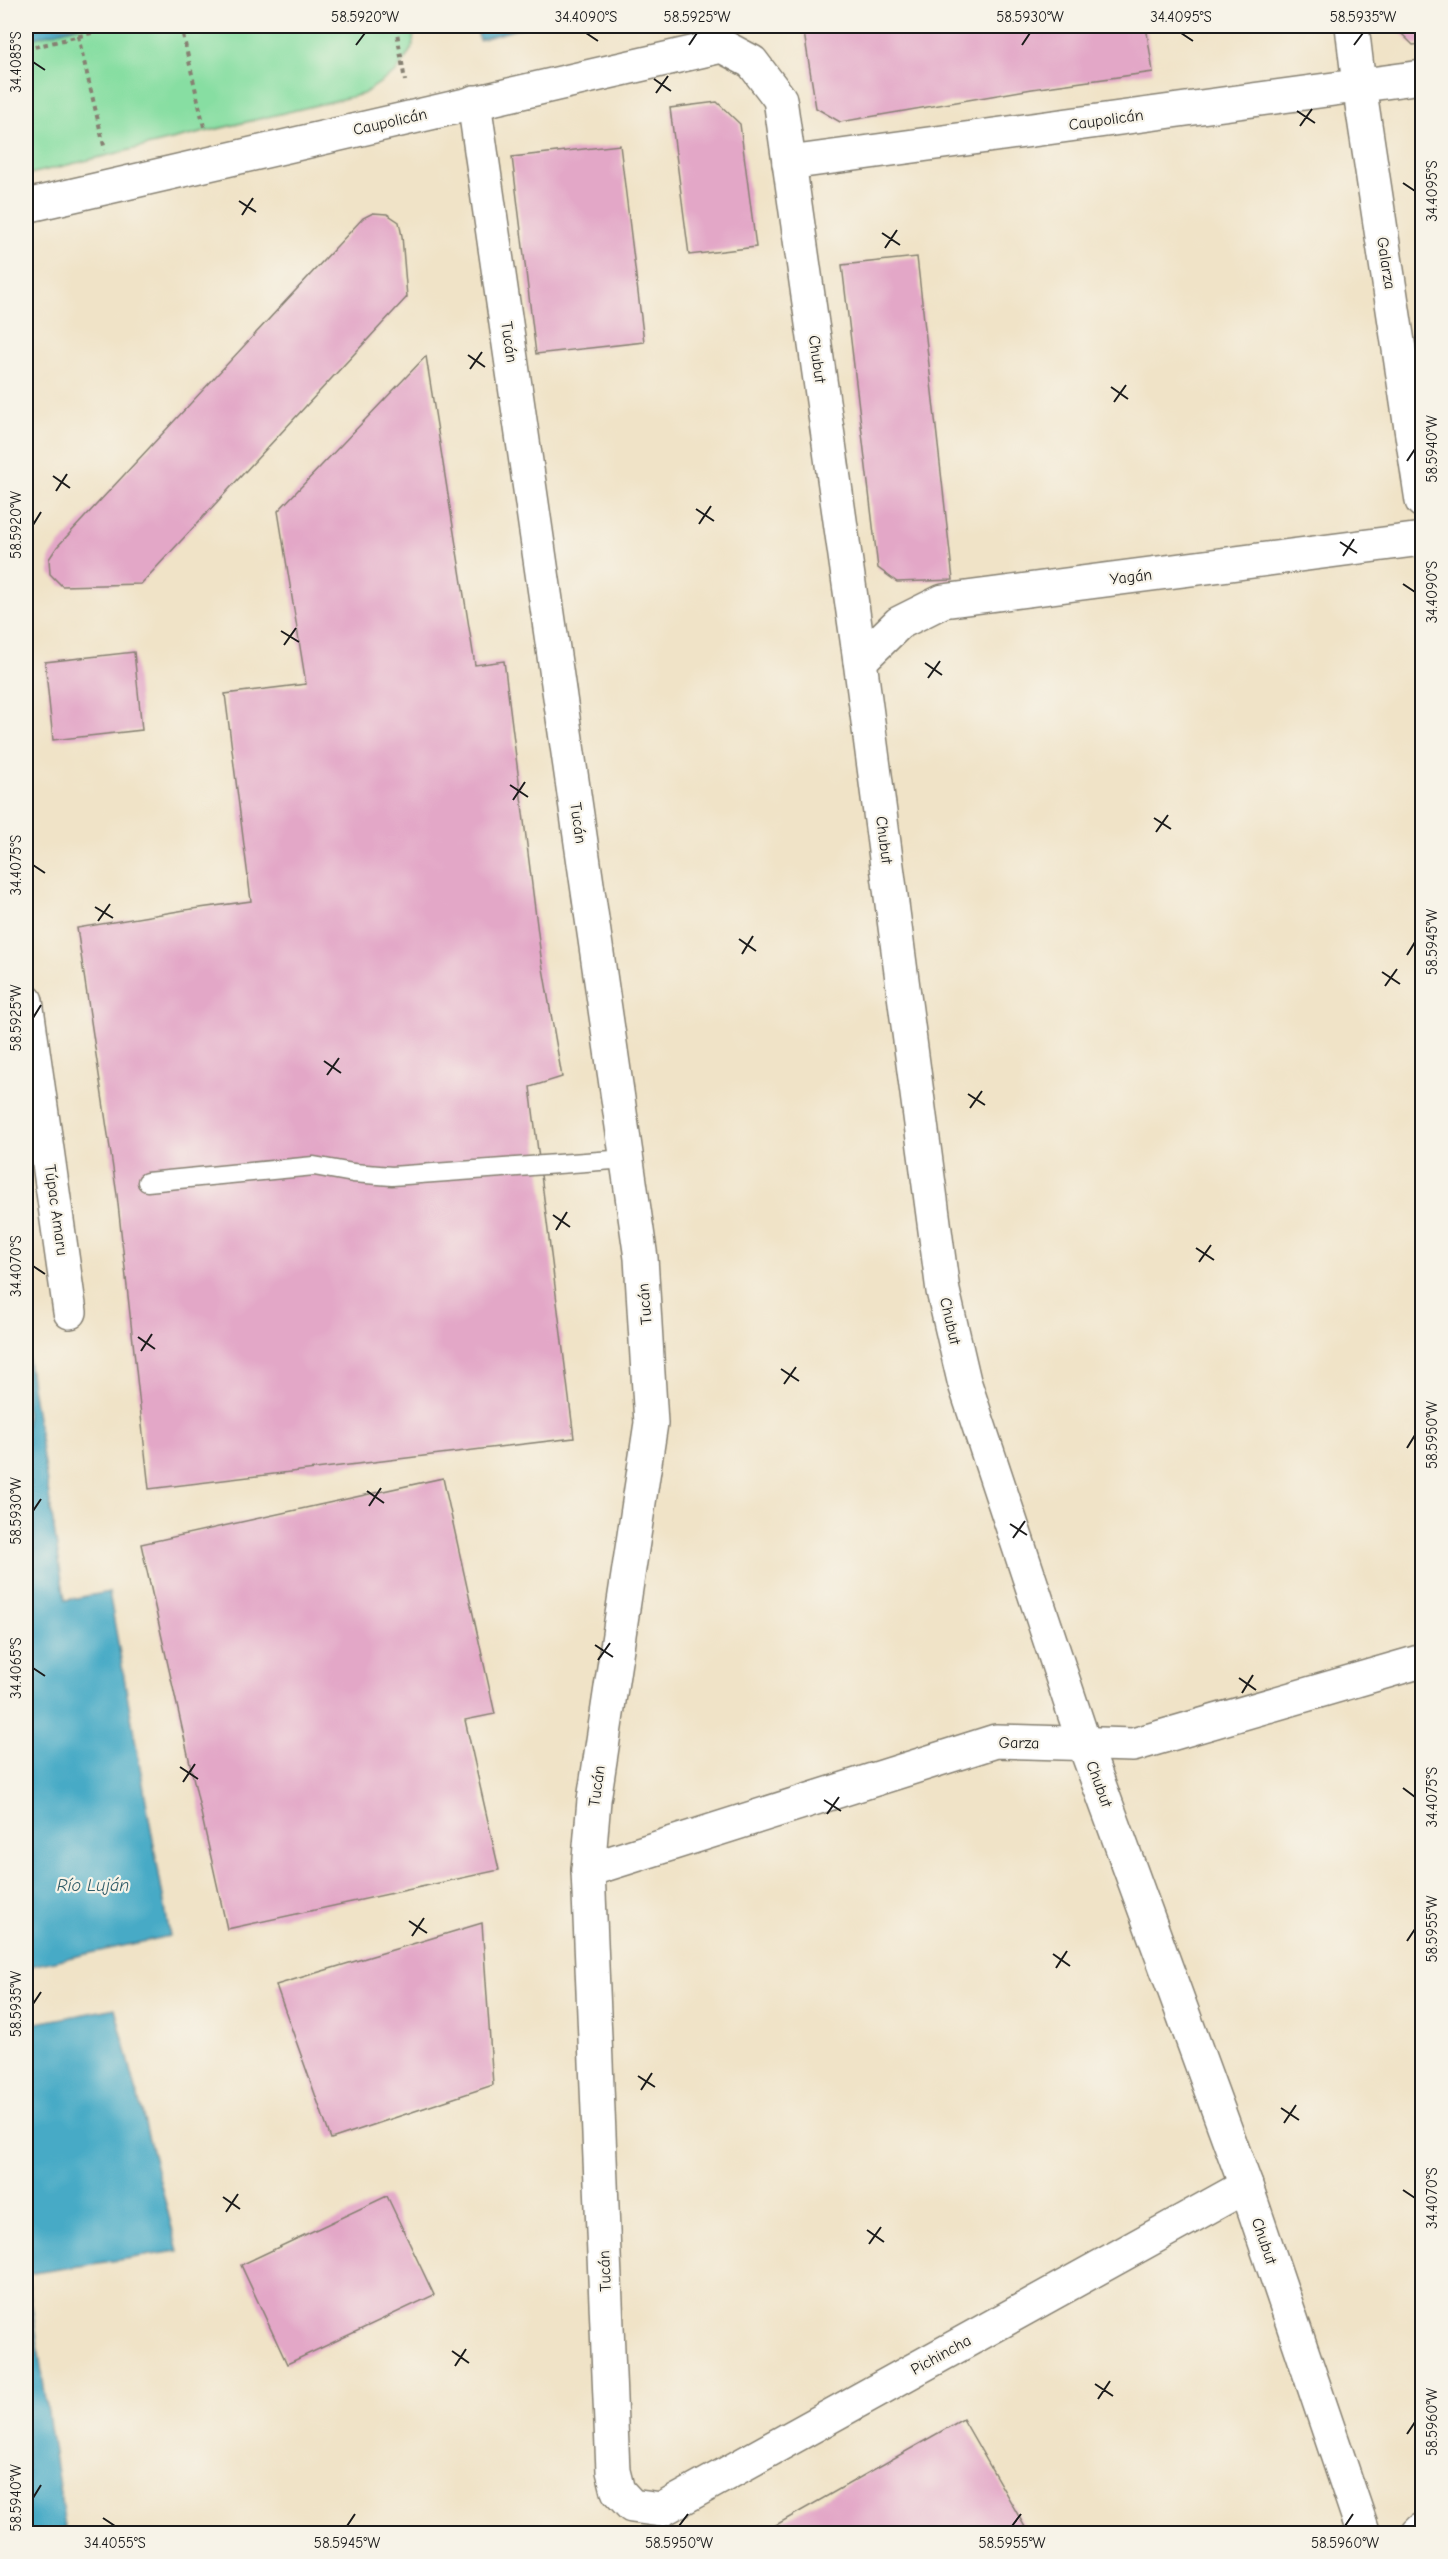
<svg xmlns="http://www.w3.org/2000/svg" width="1448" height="2559" font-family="'Comic Neue',sans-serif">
  <rect width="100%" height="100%" fill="#f7f3e8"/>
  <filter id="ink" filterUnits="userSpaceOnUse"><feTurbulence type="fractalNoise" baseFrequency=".0167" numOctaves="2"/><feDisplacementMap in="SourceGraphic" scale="12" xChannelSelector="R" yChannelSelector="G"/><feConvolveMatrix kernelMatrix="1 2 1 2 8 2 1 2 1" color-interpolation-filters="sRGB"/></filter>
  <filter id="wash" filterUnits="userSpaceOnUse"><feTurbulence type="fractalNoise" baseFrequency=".008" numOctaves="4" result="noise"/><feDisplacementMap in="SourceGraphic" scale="24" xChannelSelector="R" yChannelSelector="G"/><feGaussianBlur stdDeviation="1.35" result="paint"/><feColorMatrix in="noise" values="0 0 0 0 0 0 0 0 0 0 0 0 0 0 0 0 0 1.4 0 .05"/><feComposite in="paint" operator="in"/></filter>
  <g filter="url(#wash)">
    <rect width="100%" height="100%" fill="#f0e3c7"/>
    <path fill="#87dea2" stroke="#527d5f" stroke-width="1.5" d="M80,26H414L413,46L407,56L396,72L363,94L26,175V40Z"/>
    <g fill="#46aac6" stroke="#316371" stroke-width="1.5">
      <path d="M26,26H80L26,40Z"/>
      <path d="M477,26H527L479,40Z"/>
      <path d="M26,1347L65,1600L109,1592L170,1936L26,1967Z"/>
      <path d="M115,2008L178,2251L27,2274L66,2533H26V2025Z"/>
    </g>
    <g id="blocks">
      <g fill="#e3a7c7">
        <path d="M803,26H1146L1153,72L1032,89L840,122L816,108Z"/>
        <path d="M1397,26H1422V44L1413,45L1397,29Z"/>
        <path d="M717,102L740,124L756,247L689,255L670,108Z"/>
        <path d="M620,145L644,342L536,354L512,157Z"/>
        <path d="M373,213L387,214L399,222L402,236L407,297L141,584L62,586L50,574L49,559L57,547L363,218Z"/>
        <path d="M917,257L953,580L897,582L878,568L842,265Z"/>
        <path d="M426,356L475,665L504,661L541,957L562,1077L530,1087L574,1438L149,1489L117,1195L77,928L185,910L251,901L225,694L306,684L278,511Z"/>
        <path d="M134,652L142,730L53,740L45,662Z"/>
        <path d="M443,1478L495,1714L465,1720L499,1870L227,1929L141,1544Z"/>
        <path d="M482,1923L493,2085L331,2139L276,1985Z"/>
        <path d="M387,2196L434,2295L287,2364L241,2265Z"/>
        <path d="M963,2419L1029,2534H760Z"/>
      </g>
    </g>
  </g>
  <g filter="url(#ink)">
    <use href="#blocks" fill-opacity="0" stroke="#868072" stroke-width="1.5"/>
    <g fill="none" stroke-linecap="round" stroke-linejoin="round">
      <defs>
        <path id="service" d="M147,1182L314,1166L353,1173L392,1176L627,1159"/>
        <g id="minor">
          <path d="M1359,85L1422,501"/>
          <path d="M474,102L641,1258L651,1423L594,1800L588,1870L613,2471L618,2491L632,2506L661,2510L1246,2186"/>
          <path d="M789,163L1422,77"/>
          <path d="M26,206L722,46L752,62L780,99L860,661L943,1291L964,1381L1085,1746L1246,2186L1364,2534"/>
          <path d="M860,661L899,623L943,601L1422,539"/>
          <path d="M26,1001L70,1312"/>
          <path d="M588,1870L996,1741L1133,1745L1422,1661"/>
          <path d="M1418,2534L1422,2530"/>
        </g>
        <path id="tertiary" d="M1352,26L1359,85"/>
      </defs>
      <use href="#service" stroke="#868072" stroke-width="21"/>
      <use href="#minor" stroke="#868072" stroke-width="36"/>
      <use href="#tertiary" stroke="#868072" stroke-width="36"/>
      <g stroke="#868072" stroke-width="4" stroke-dasharray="4.5 4.5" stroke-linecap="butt">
        <path d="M181,26L204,127"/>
        <path d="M396,26L405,81"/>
        <path d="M78,36L105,150"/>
        <path d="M26,49L121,26"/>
      </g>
      <use href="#service" stroke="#fff" stroke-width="18"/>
      <use href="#minor" stroke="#fff" stroke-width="33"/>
      <use href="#tertiary" stroke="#fff" stroke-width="33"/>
    </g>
  </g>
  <path fill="none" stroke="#1c1c1c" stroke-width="2" d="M586,33L598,41M1181,33L1193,41M356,45L365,33M689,45L697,33M1022,45L1030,33M1354,45L1363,33M33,62L45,70M654,79L671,91M656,93L668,76M1297,111L1315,123M1300,126L1312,109M1403,183L1415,191M239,201L256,212M242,215L253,198M882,233L900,245M885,248L897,230M468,355L485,367M470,369L482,352M1111,387L1128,399M1114,402L1126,385M1407,461L1415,449M53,476L70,488M56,491L67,474M696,509L714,521M699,524L711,506M33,525L41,512M1340,542L1357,553M1343,556L1354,539M1403,584L1415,592M281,631L299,642M284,645L296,628M925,663L942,675M928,678L940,661M510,785L528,797M513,800L525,782M1154,818L1171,829M1156,832L1168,815M33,865L45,873M95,907L113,918M98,921L110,904M739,939L756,951M742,954L753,936M1407,955L1415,942M1382,972L1400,984M1385,986L1397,969M33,1018L41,1005M324,1061L341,1073M327,1075L339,1058M968,1094L985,1105M970,1108L982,1091M553,1215L570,1227M556,1230L567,1212M1196,1248L1214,1260M1199,1262L1211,1245M33,1266L45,1274M138,1337L155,1349M141,1351L152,1334M781,1369L799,1381M784,1384L796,1367M1407,1448L1415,1435M367,1491L384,1503M369,1506L381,1488M33,1511L41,1499M1010,1524L1027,1535M1013,1538L1025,1521M595,1645L613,1657M598,1660L610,1643M33,1668L45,1676M1239,1678L1256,1690M1242,1693L1253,1675M180,1767L198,1779M183,1782L195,1764M1403,1788L1415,1797M824,1800L841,1811M827,1814L839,1797M409,1921L427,1933M412,1936L424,1918M1407,1941L1415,1929M1053,1954L1070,1966M1056,1968L1067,1951M33,2004L41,1992M638,2076L655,2087M641,2090L652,2073M1281,2108L1299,2120M1284,2123L1296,2105M1403,2190L1415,2198M223,2197L240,2209M226,2212L238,2194M867,2230L884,2242M869,2244L881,2227M452,2351L469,2363M455,2366L466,2349M1095,2384L1113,2396M1098,2399L1110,2381M1407,2434L1415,2422M33,2498L41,2485M103,2518L115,2526M347,2526L355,2514M679,2526L688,2514M1012,2526L1021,2514M1345,2526L1353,2514"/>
  <g text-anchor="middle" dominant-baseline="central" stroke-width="4.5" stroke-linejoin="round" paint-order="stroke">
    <g font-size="16" fill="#1c1c1c" stroke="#f7f3e8">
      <text transform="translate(1106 120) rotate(-8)">Caupolicán</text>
      <text transform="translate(390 122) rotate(-13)">Caupolicán</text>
      <text transform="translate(1386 263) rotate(81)">Galarza</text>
      <text transform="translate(509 342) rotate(82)">Tucán</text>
      <text transform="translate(817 359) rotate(82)">Chubut</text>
      <text transform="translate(1131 577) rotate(-7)">Yagán</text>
      <text transform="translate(578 823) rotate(82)">Tucán</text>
      <text transform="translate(884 840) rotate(83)">Chubut</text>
      <text transform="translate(56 1210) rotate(82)">Túpac Amaru</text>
      <text transform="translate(645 1304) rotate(-95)">Tucán</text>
      <text transform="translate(950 1321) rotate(77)">Chubut</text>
      <text transform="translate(1019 1743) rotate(1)">Garza</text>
      <text transform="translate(1099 1784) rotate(70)">Chubut</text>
      <text transform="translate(597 1786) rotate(-82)">Tucán</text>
      <text transform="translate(1264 2241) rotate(71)">Chubut</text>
      <text transform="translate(605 2271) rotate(-92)">Tucán</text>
      <text transform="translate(941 2355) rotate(-29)">Pichincha</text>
    </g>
    <g font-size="18" font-style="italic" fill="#2f5c68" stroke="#f7f3e8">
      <text x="93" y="1885">Río Luján</text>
    </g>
  </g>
  <rect width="1448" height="2559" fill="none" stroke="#f7f3e8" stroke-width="66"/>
  <rect x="33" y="33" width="1382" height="2493" fill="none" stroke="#1c1c1c" stroke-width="2"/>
  <g font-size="15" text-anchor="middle" fill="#1c1c1c">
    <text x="365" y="22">58.5920°W</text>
    <text x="586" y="22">34.4090°S</text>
    <text x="697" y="22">58.5925°W</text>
    <text x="1030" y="22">58.5930°W</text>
    <text x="1181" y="22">34.4095°S</text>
    <text x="1363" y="22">58.5935°W</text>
    <text transform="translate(16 62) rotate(-90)" y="5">34.4085°S</text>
    <text transform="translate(1432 191) rotate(-90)" y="5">34.4095°S</text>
    <text transform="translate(1432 449) rotate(-90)" y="5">58.5940°W</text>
    <text transform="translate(16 525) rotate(-90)" y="5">58.5920°W</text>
    <text transform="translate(1432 592) rotate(-90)" y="5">34.4090°S</text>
    <text transform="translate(16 865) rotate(-90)" y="5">34.4075°S</text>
    <text transform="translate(1432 942) rotate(-90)" y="5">58.5945°W</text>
    <text transform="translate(16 1018) rotate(-90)" y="5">58.5925°W</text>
    <text transform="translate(16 1266) rotate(-90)" y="5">34.4070°S</text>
    <text transform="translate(1432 1435) rotate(-90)" y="5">58.5950°W</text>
    <text transform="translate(16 1511) rotate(-90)" y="5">58.5930°W</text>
    <text transform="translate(16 1668) rotate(-90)" y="5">34.4065°S</text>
    <text transform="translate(1432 1797) rotate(-90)" y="5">34.4075°S</text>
    <text transform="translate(1432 1929) rotate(-90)" y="5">58.5955°W</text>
    <text transform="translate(16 2004) rotate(-90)" y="5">58.5935°W</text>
    <text transform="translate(1432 2198) rotate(-90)" y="5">34.4070°S</text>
    <text transform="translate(1432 2422) rotate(-90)" y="5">58.5960°W</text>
    <text transform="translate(16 2498) rotate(-90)" y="5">58.5940°W</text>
    <text x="115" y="2548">34.4055°S</text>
    <text x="347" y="2548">58.5945°W</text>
    <text x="679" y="2548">58.5950°W</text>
    <text x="1012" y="2548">58.5955°W</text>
    <text x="1345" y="2548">58.5960°W</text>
  </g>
</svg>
